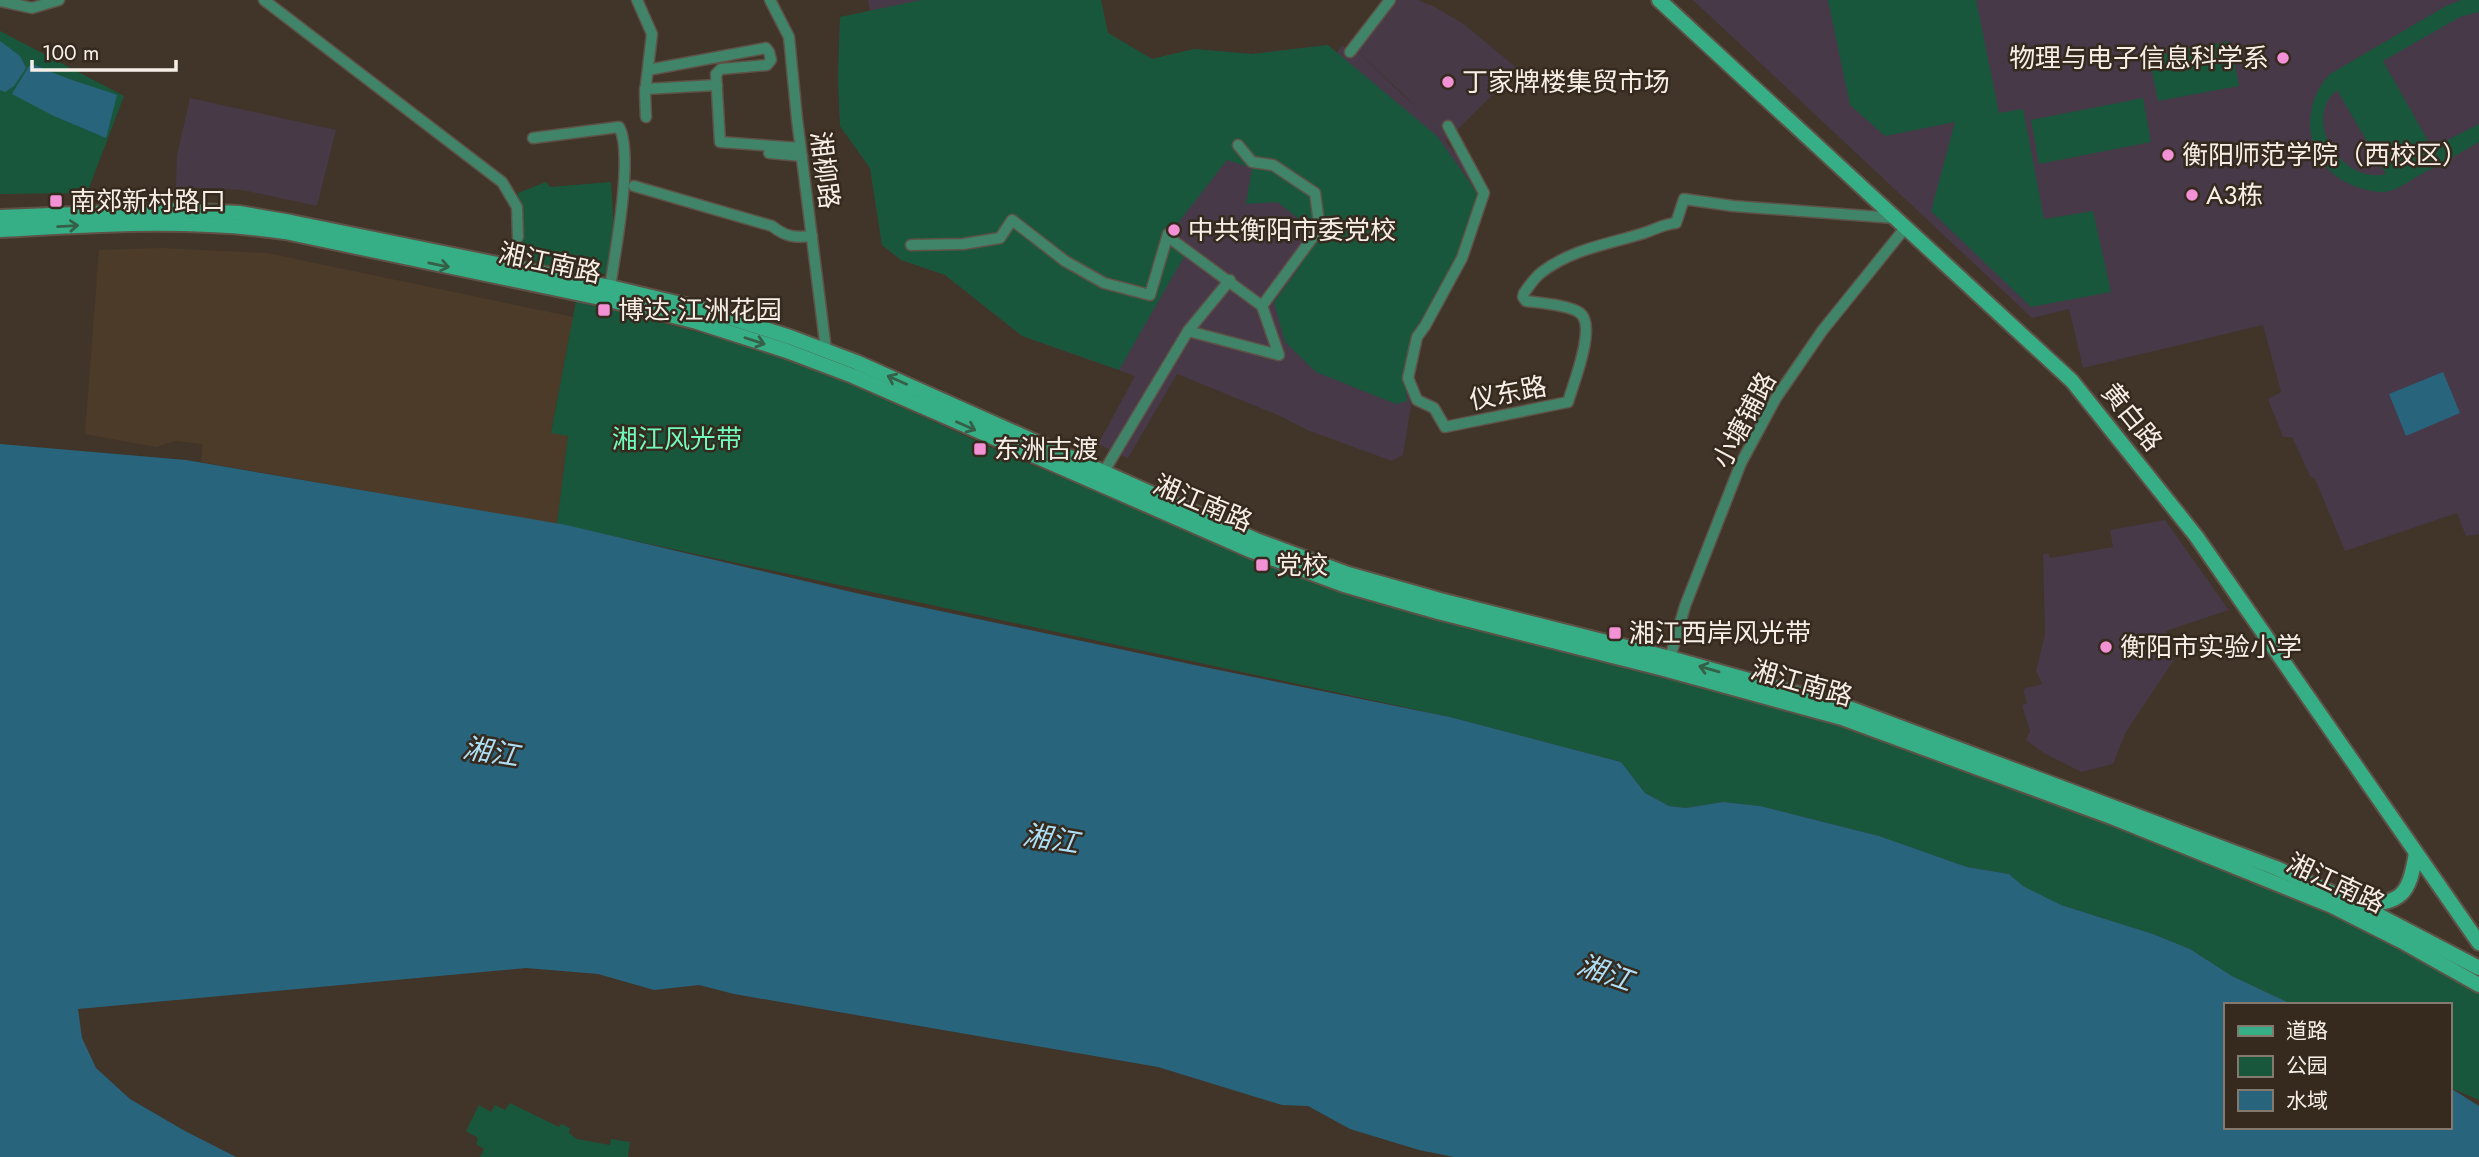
<svg xmlns="http://www.w3.org/2000/svg" width="2479" height="1157" font-family="Jost,'Noto Sans SC',sans-serif">
  <rect width="100%" height="100%" fill="#413428"/>
  <g fill="#483946">
    <path d="M1397,0H1418L1435,7L1465,25L1518,69L1446,141L1405,96L1357,51Z"/>
    <path d="M190,98L336,130L317,206L242,190L176,187L177,155Z"/>
  </g>
  <path fill="#4d3b2a" d="M161,248L267,253L573,317L551,432L568,435L557,524L201,462L203,444L175,441L156,447L85,434L99,250Z"/>
  <g fill="#473947">
    <path d="M868,0H1101L1108,33L1152,59L1194,49L1252,54L1328,45L1337,53L1342,45L1353,55L1357,51L1431,122L1461,161L1475,185L1480,197L1422,325L1410,340L1404,376L1411,406L1403,455L1392,461L1307,430L1280,416L1177,374L1128,458L1098,444L1135,376L1022,336L945,275L901,260L882,245L870,168L840,126L838,78L840,17L870,11Z"/>
    <path d="M1693,0H2479V534L2466,536L2457,513L2345,551L2315,479L2310,476L2292,437H2283L2268,399L2281,392L2263,325L2083,368L2069,309L2032,318Z"/>
    <path d="M2165,520L2229,610L2166,631L2174,660L2126,732L2113,764L2081,772L2042,752L2026,740L2030,731L2022,705L2027,703L2023,689L2042,684L2036,671L2045,634L2043,554L2048,553L2050,558L2113,547L2110,530Z"/>
  </g>
  <g fill="#19573d" fill-rule="evenodd">
    <path d="M921,0H1101L1108,33L1152,59L1194,49L1252,54L1328,45L1437,136L1480,197C1473,217 1466,238 1458,258C1433,314 1398,331 1407,401L1396,404L1316,372L1285,342L1274,302L1294,275L1319,234L1277,202L1246,204L1252,168L1227,160L1171,232L1190,246L1119,370L1022,336L945,275L901,260L882,245L870,168L840,126L838,78L840,17Z"/>
    <path d="M1828,0H1976L1999,113L2023,109L2044,219L2093,211L2111,292L2031,307L1931,211L1955,122L1885,136L1850,105Z"/>
    <path d="M2461,0H2479V12L2460,17L2383,61L2432,148L2479,124V142C2459,154 2438,165 2418,176C2409,181 2399,189 2389,191C2377,194 2363,189 2352,185C2306,166 2297,109 2330,74L2446,6ZM2337,90L2386,174C2344,185 2300,121 2337,90Z"/>
    <path d="M0,31L124,96L87,193L0,194Z"/>
    <path d="M2230,41L2239,86L2158,101L2149,57Z"/>
    <path d="M2143,98L2151,142L2039,164L2031,120Z"/>
    <path d="M546,182L550,187L611,182L614,232L606,273L598,276L541,264L523,255L518,193Z"/>
    <path d="M576,301L761,348L833,376L992,448L1273,566L1627,668L1836,724L1932,758L2193,857L2373,933L2479,993V1100L2449,1087V1005H2293L2232,976L2190,949L2153,934L2061,905L2023,886L2009,874L1967,867L1879,836L1760,806L1723,802L1686,808L1669,806L1645,793L1621,762L1450,717L557,524L568,436L551,433Z"/>
    <path d="M510,1103L559,1127L561,1124L570,1128L569,1133L577,1139L610,1145L611,1139L630,1142L628,1157H480L484,1149L476,1144L478,1138L466,1131L479,1105L491,1112L495,1105L505,1110Z"/>
  </g>
  <g fill="#29647d">
    <path d="M0,41L20,56L26,68L14,86L5,92L0,90Z"/>
    <path d="M35,65C62,78 89,85 117,95L106,138L54,116L12,94L29,66Z"/>
    <path d="M2443,372L2460,413L2406,436L2389,394Z"/>
    <path d="M0,444L186,460L566,525L860,594L1204,667L1450,717L1621,762L1645,793L1669,806L1686,808L1723,802L1760,806L1879,836L1967,867L2009,874L2023,886L2061,905L2153,934L2190,949L2232,976L2293,1005H2225V1127H2449V1087L2479,1106V1157H1454L1419,1150L1350,1129L1308,1106L1282,1105L1158,1067L734,994L699,985L654,990L598,974L526,968L78,1009L82,1038L96,1068L130,1099L185,1131L236,1157H0Z"/>
  </g>
  <g fill="none" stroke-linecap="round" stroke-linejoin="round">
    <defs>
      <g id="minor">
        <path d="M264,0L502,182L517,207L518,237"/>
        <path d="M637,0L652,34L645,93L646,117"/>
        <path d="M770,0L789,37L797,119L826,350"/>
        <path d="M0,1L32,8L59,0"/>
        <path d="M1350,52L1390,0"/>
        <path d="M648,70L766,48L769,52L771,60L767,65L721,69L716,74L720,142L800,148"/>
        <path d="M645,89L717,85"/>
        <path d="M1448,126L1484,193L1462,258L1425,326L1417,337L1408,378L1417,400L1434,408L1445,427L1568,402C1573,384 1597,326 1580,313C1570,305 1540,303 1526,301L1523,297L1524,293C1529,286 1535,277 1542,272C1572,249 1609,244 1644,233C1656,229 1664,224 1676,223L1684,199L1733,206L1894,218"/>
        <path d="M533,138L619,127C634,154 615,253 610,287"/>
        <path d="M769,153L802,156"/>
        <path d="M634,186L772,226C786,237 795,238 812,236"/>
        <path d="M1168,234L1175,242L1262,306L1313,237L1319,223L1315,193L1273,165L1252,162L1238,145"/>
        <path d="M911,245L963,244L1000,238L1012,220L1065,261L1104,283L1150,295L1168,234"/>
        <path d="M1188,331L1279,355L1262,306"/>
        <path d="M1103,473L1188,331L1230,280"/>
        <path d="M1670,658L1685,606L1741,463L1776,398L1822,331L1905,228"/>
      </g>
      <g id="secondary">
        <path d="M1659,0L2072,381L2196,536L2479,943"/>
        <path d="M0,217L179,210L239,213L291,222L610,287L706,310L790,337L856,362L1256,540L1348,574L1440,600L1670,658L1849,708L2276,868L2357,904L2479,968"/>
        <path d="M0,230C95,225 190,218 285,232L605,299L697,322L787,351L853,376L1252,551L1344,585L1438,612L1660,668L1842,718L2114,818L2332,906L2401,941L2479,985"/>
        <path d="M2359,904C2402,904 2409,895 2416,853"/>
      </g>
    </defs>
    <use href="#minor" stroke="#5e5247" stroke-width="13"/>
    <use href="#secondary" stroke="#5e5247" stroke-width="18"/>
    <use href="#minor" stroke="#40846a" stroke-width="10"/>
    <use href="#secondary" stroke="#36af86" stroke-width="14"/>
  </g>
  <defs><path id="oneway-shaft" d="M-6 0H5M1.5-3L5.5 0L1.5 3" fill="none" stroke-width="1.6" stroke-linecap="round" stroke-linejoin="round" transform="scale(1.75)"/></defs>
  <g stroke="#365f48">
    <use href="#oneway-shaft" transform="translate(68 226) rotate(-3)"/>
    <use href="#oneway-shaft" transform="translate(439 265) rotate(12)"/>
    <use href="#oneway-shaft" transform="translate(755 341) rotate(18)"/>
    <use href="#oneway-shaft" transform="translate(897 380) rotate(-156)"/>
    <use href="#oneway-shaft" transform="translate(966 426) rotate(24)"/>
    <use href="#oneway-shaft" transform="translate(1709 669) rotate(-164)"/>
  </g>
  <g fill="#f391d5" stroke="#362a1e" stroke-width="2.5">
    <circle cx="2283" cy="58" r="7"/>
    <circle cx="1448" cy="82" r="7"/>
    <circle cx="2168" cy="155" r="7"/>
    <circle cx="2192" cy="195" r="7"/>
    <rect x="49" y="194" width="14" height="14" rx="3.5"/>
    <circle cx="1174" cy="230" r="7"/>
    <rect x="597" y="303" width="14" height="14" rx="3.5"/>
    <rect x="973" y="442" width="14" height="14" rx="3.5"/>
    <rect x="1255" y="558" width="14" height="14" rx="3.5"/>
    <rect x="1608" y="626" width="14" height="14" rx="3.5"/>
    <circle cx="2106" cy="647" r="7"/>
  </g>
  <g text-anchor="middle" dominant-baseline="central" stroke-width="5" stroke-linejoin="round" paint-order="stroke">
    <g font-size="26" fill="#f7efe7" stroke="#362a1e" text-anchor="start">
      <text x="2269" y="58" text-anchor="end">物理与电子信息科学系</text>
      <text x="1462" y="82">丁家牌楼集贸市场</text>
      <text x="2182" y="155">衡阳师范学院（西校区）</text>
      <text x="2206" y="195">A3栋</text>
      <text x="70" y="201">南郊新村路口</text>
      <text x="1188" y="230">中共衡阳市委党校</text>
      <text x="618" y="310">博达·江洲花园</text>
      <text x="994" y="449">东洲古渡</text>
      <text x="1276" y="565">党校</text>
      <text x="1629" y="633">湘江西岸风光带</text>
      <text x="2120" y="647">衡阳市实验小学</text>
    </g>
    <g font-size="26" fill="#f7efe7" stroke="#362a1e">
      <text transform="translate(825 170) rotate(83)">湘柳路</text>
      <text transform="translate(550 263) rotate(12)">湘江南路</text>
      <text transform="translate(1508 393) rotate(-11)">仪东路</text>
      <text transform="translate(2132 417) rotate(51)">黄白路</text>
      <text transform="translate(1744 420) rotate(-62)">小塘铺路</text>
      <text transform="translate(1203 503) rotate(23)">湘江南路</text>
      <text transform="translate(1802 683) rotate(16)">湘江南路</text>
      <text transform="translate(2336 883) rotate(25)">湘江南路</text>
    </g>
    <g font-size="26" fill="#70fabb" stroke="#362a1e">
      <text x="677" y="439">湘江风光带</text>
    </g>
    <g font-size="28" font-style="italic" fill="#aedff6" stroke="#362a1e">
      <text transform="translate(491 752) rotate(9)">湘江</text>
      <text transform="translate(1051 839) rotate(9)">湘江</text>
      <text transform="translate(1605 973) rotate(19)">湘江</text>
    </g>
  </g>
  <rect x="2224" y="1003" width="228" height="126" fill="#362a1e" stroke="#83796e" stroke-width="2"/>
  <rect x="2238" y="1026" width="35" height="10" fill="#36af86" stroke="#83796e" stroke-width="2"/>
  <text x="2286" y="1038" font-size="21" fill="#f7efe7">道路</text>
  <rect x="2238" y="1056" width="35" height="21" fill="#19573d" stroke="#83796e" stroke-width="2"/>
  <text x="2286" y="1073" font-size="21" fill="#f7efe7">公园</text>
  <rect x="2238" y="1090" width="35" height="21" fill="#29647d" stroke="#83796e" stroke-width="2"/>
  <text x="2286" y="1108" font-size="21" fill="#f7efe7">水域</text>
  <path d="M32 60v10h144v-10" fill="none" stroke="#f7efe7" stroke-width="3.5"/>
  <text x="42" y="60" font-size="21" fill="#f7efe7" stroke="#362a1e" stroke-width="5" paint-order="stroke">100 m</text>
</svg>
